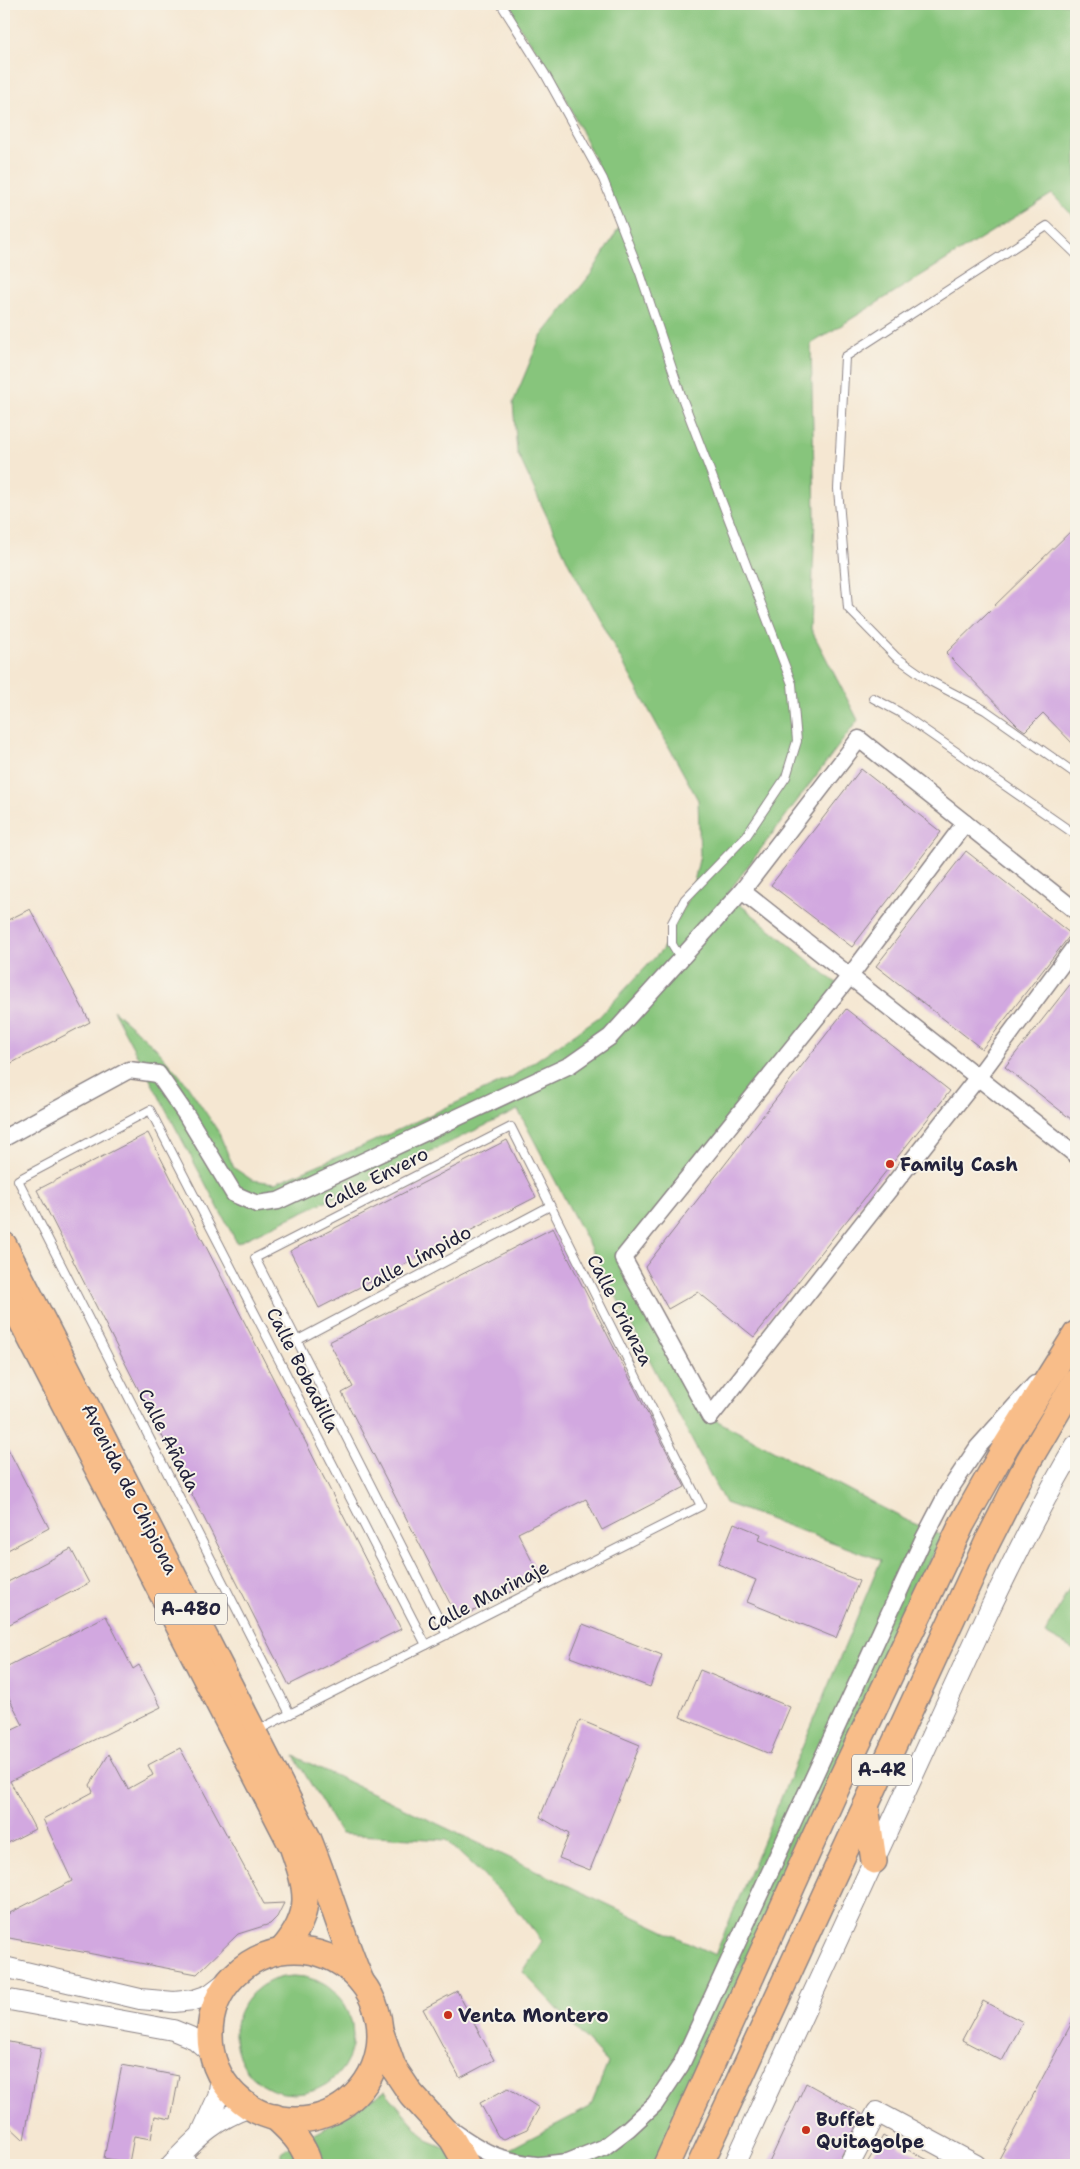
<svg xmlns="http://www.w3.org/2000/svg" width="1080" height="2169" font-family="'Shantell Sans',sans-serif">
  <rect width="100%" height="100%" fill="#f7f3e8"/>
  <filter id="ink" filterUnits="userSpaceOnUse"><feTurbulence type="fractalNoise" baseFrequency=".02" numOctaves="2"/><feDisplacementMap in="SourceGraphic" scale="10" xChannelSelector="R" yChannelSelector="G"/><feConvolveMatrix kernelMatrix="1 2 1 2 8 2 1 2 1" color-interpolation-filters="sRGB"/></filter>
  <filter id="wash" filterUnits="userSpaceOnUse"><feTurbulence type="fractalNoise" baseFrequency=".0096" numOctaves="4" result="noise"/><feDisplacementMap in="SourceGraphic" scale="20" xChannelSelector="R" yChannelSelector="G"/><feGaussianBlur stdDeviation="1.12" result="paint"/><feColorMatrix in="noise" values="0 0 0 0 0 0 0 0 0 0 0 0 0 0 0 0 0 1.4 0 .05"/><feComposite in="paint" operator="in"/></filter>
  <g filter="url(#wash)">
    <rect width="100%" height="100%" fill="#f5e7d2"/>
    <g fill="#87c57b" stroke="#54745b">
      <path d="M503,4H1076V219L1052,194L811,344L815,516L811,629L858,720L727,894L841,987L623,1258L710,1417L906,1520L943,1536L925,1570L655,2165H281V2152L326,2128L385,2091L427,2140L483,2163L590,2107L608,2063L523,1972L542,1941L511,1902L446,1840L341,1834L294,1756L715,1955L881,1560L725,1503L518,1110L237,1243L113,1010L155,1047L186,1083L218,1131L234,1168L252,1180L275,1183L363,1146L512,1077L599,1017L662,950L692,891L700,855L698,800L569,564L517,452L513,403L540,338L591,274L623,221L557,79Z"/>
      <path d="M1076,1575V1651L1045,1634Z"/>
      <circle cx="294" cy="2035" r="59"/>
    </g>
    <g id="blocks">
      <g fill="#d2a8e0">
        <path d="M1076,526V747L1043,713L1025,731L1018,726L946,653Z"/>
        <path d="M861,769L941,832L852,947L771,885Z"/>
        <path d="M966,851L1071,934L982,1049L876,966Z"/>
        <path d="M30,909L90,1022L4,1067V922Z"/>
        <path d="M1076,977V1123L1005,1067Z"/>
        <path d="M846,1009L950,1091L754,1337L698,1292L668,1309L645,1267Z"/>
        <path d="M148,1133L401,1629L289,1685L37,1190Z"/>
        <path d="M507,1140L536,1197L319,1308L290,1251Z"/>
        <path d="M553,1228L685,1487L602,1530L586,1499L518,1533L540,1577L458,1619L342,1393L353,1387L329,1342Z"/>
        <path d="M4,1441L49,1528L4,1552Z"/>
        <path d="M734,1523L761,1534L759,1540L859,1581L836,1638L747,1602L756,1580L718,1564Z"/>
        <path d="M71,1549L89,1583L4,1627V1584Z"/>
        <path d="M106,1616L133,1669L139,1665L161,1707L10,1781L35,1829L4,1845V1734L23,1725L4,1688V1668Z"/>
        <path d="M583,1624L662,1655L650,1687L570,1657Z"/>
        <path d="M700,1670L790,1707L770,1754L680,1717Z"/>
        <path d="M580,1720L640,1745L590,1870L559,1858L569,1834L540,1817Z"/>
        <path d="M180,1748L264,1904L284,1903L277,1917L270,1924L238,1934L197,1974L4,1937L6,1915L72,1881L43,1819L93,1792L90,1785L109,1754L128,1789L153,1775L148,1765Z"/>
        <path d="M457,1991L494,2060L460,2078L423,2009Z"/>
        <path d="M983,2001L1023,2022L1002,2061L962,2040Z"/>
        <path d="M1076,2015V2165H1010L999,2159Z"/>
        <path d="M4,2041L41,2048L24,2140L4,2121Z"/>
        <path d="M122,2065L179,2076L171,2119L155,2116L151,2139L134,2136L129,2163L104,2158Z"/>
        <path d="M806,2083L862,2114L837,2165H768Z"/>
        <path d="M508,2088L539,2108L527,2129L504,2139L498,2136L480,2103Z"/>
        <path d="M883,2136L900,2146L938,2165H866Z"/>
      </g>
    </g>
  </g>
  <g filter="url(#ink)">
    <use href="#blocks" fill-opacity="0" stroke="#8c8486" stroke-width="1"/>
    <g fill="none" stroke-linecap="round" stroke-linejoin="round">
      <defs>
        <g id="service">
          <path d="M501,4L545,74L603,179L640,273L681,395L792,684L797,741L786,777L747,835L685,899L672,923V944L681,959"/>
          <path d="M1076,254L1047,226L845,357L838,489L848,608L896,657L930,681L985,710L1076,774"/>
          <path d="M873,698L899,712L1076,835"/>
          <path d="M296,1341L550,1206"/>
          <path d="M290,1714L18,1180L150,1110L426,1645"/>
          <path d="M256,1731L701,1506L511,1127L255,1258L447,1635"/>
          <path d="M184,2153L197,2165"/>
        </g>
        <g id="minor">
          <path d="M965,823L850,976L623,1258L710,1417L978,1077L1076,945"/>
          <path d="M742,891L1076,1155"/>
          <path d="M4,1138L129,1070L158,1074L187,1116L234,1194L257,1204L278,1201L570,1065L610,1037L742,891L859,739L1076,911"/>
          <path d="M450,2129C483,2152 496,2160 536,2165"/>
          <path d="M540,2165L568,2162L603,2148L628,2129L655,2104L681,2065L922,1542L948,1492L978,1447L1035,1384"/>
        </g>
        <g id="tertiary">
          <path d="M4,1967L140,1999L174,2002L194,2000L209,1995L230,1979"/>
          <path d="M4,1999L173,2030L195,2039L212,2054"/>
          <path d="M202,2132L218,2097L221,2077"/>
          <path d="M171,2165C198,2137 213,2120 250,2107"/>
          <path d="M734,2165L986,1617C1014,1558 1043,1500 1076,1445"/>
          <path d="M849,2165L877,2112L976,2165"/>
        </g>
        <g id="primary">
          <path d="M4,1245L309,1840C328,1887 341,1934 361,1981"/>
          <path d="M4,1287L292,1846C307,1889 315,1912 282,1950"/>
          <path d="M866,1806L874,1861"/>
          <circle cx="295" cy="2035" r="85"/>
          <path d="M381,2033L393,2067L411,2094L452,2139L467,2165"/>
          <path d="M275,2117C290,2131 305,2144 309,2165"/>
          <path d="M666,2165L839,1783L962,1524L1007,1444L1076,1334"/>
          <path d="M700,2165L987,1543L1029,1460L1076,1380"/>
        </g>
      </defs>
      <use href="#service" stroke="#8c8486" stroke-width="10"/>
      <use href="#minor" stroke="#8c8486" stroke-width="19"/>
      <use href="#tertiary" stroke="#8c8486" stroke-width="22"/>
      <use href="#primary" stroke="#8c8486" stroke-width="28"/>
      <use href="#service" stroke="#fff" stroke-width="8"/>
      <use href="#minor" stroke="#fff" stroke-width="16"/>
      <use href="#tertiary" stroke="#fff" stroke-width="20"/>
      <use href="#primary" stroke="#f8bd89" stroke-width="25"/>
    </g>
  </g>
  <g fill="#c8321e" stroke="#f7f3e8" stroke-width="2">
    <circle cx="890" cy="1164" r="5"/>
    <circle cx="448" cy="2015" r="5"/>
    <circle cx="806" cy="2130" r="5"/>
  </g>
  <g text-anchor="middle" dominant-baseline="central" stroke-width="4" stroke-linejoin="round" paint-order="stroke">
    <g fill="#f7f3e8" stroke="#62616f" stroke-width="1">
      <rect x="155" y="1593.5" width="72" height="31" rx="4"/>
      <rect x="852" y="1754.5" width="60" height="31" rx="4"/>
    </g>
    <g font-size="18" font-weight="bold" fill="#22223b">
      <text x="191" y="1609">A-480</text>
      <text x="882" y="1770">A-4R</text>
    </g>
    <g font-size="19" font-weight="bold" fill="#22223b" stroke="#f7f3e8" text-anchor="start">
      <text x="900" y="1164">Family Cash</text>
      <text x="458" y="2015">Venta Montero</text>
      <text x="816" y="2119">Buffet<tspan x="816" dy="22">Quitagolpe</tspan></text>
    </g>
    <g font-size="19" fill="#22223b" stroke="#f7f3e8">
      <text transform="translate(376 1178) rotate(-27)">Calle Envero</text>
      <text transform="translate(416 1259) rotate(-28)">Calle Límpido</text>
      <text transform="translate(620 1310) rotate(63)">Calle Crianza</text>
      <text transform="translate(303 1370) rotate(63)">Calle Bobadilla</text>
      <text transform="translate(169 1440) rotate(63)">Calle Añada</text>
      <text transform="translate(130 1489) rotate(63)">Avenida de Chipiona</text>
      <text transform="translate(488 1596) rotate(-27)">Calle Marinaje</text>
    </g>
  </g>
  <rect width="1080" height="2169" fill="none" stroke="#f7f3e8" stroke-width="20"/>
</svg>
